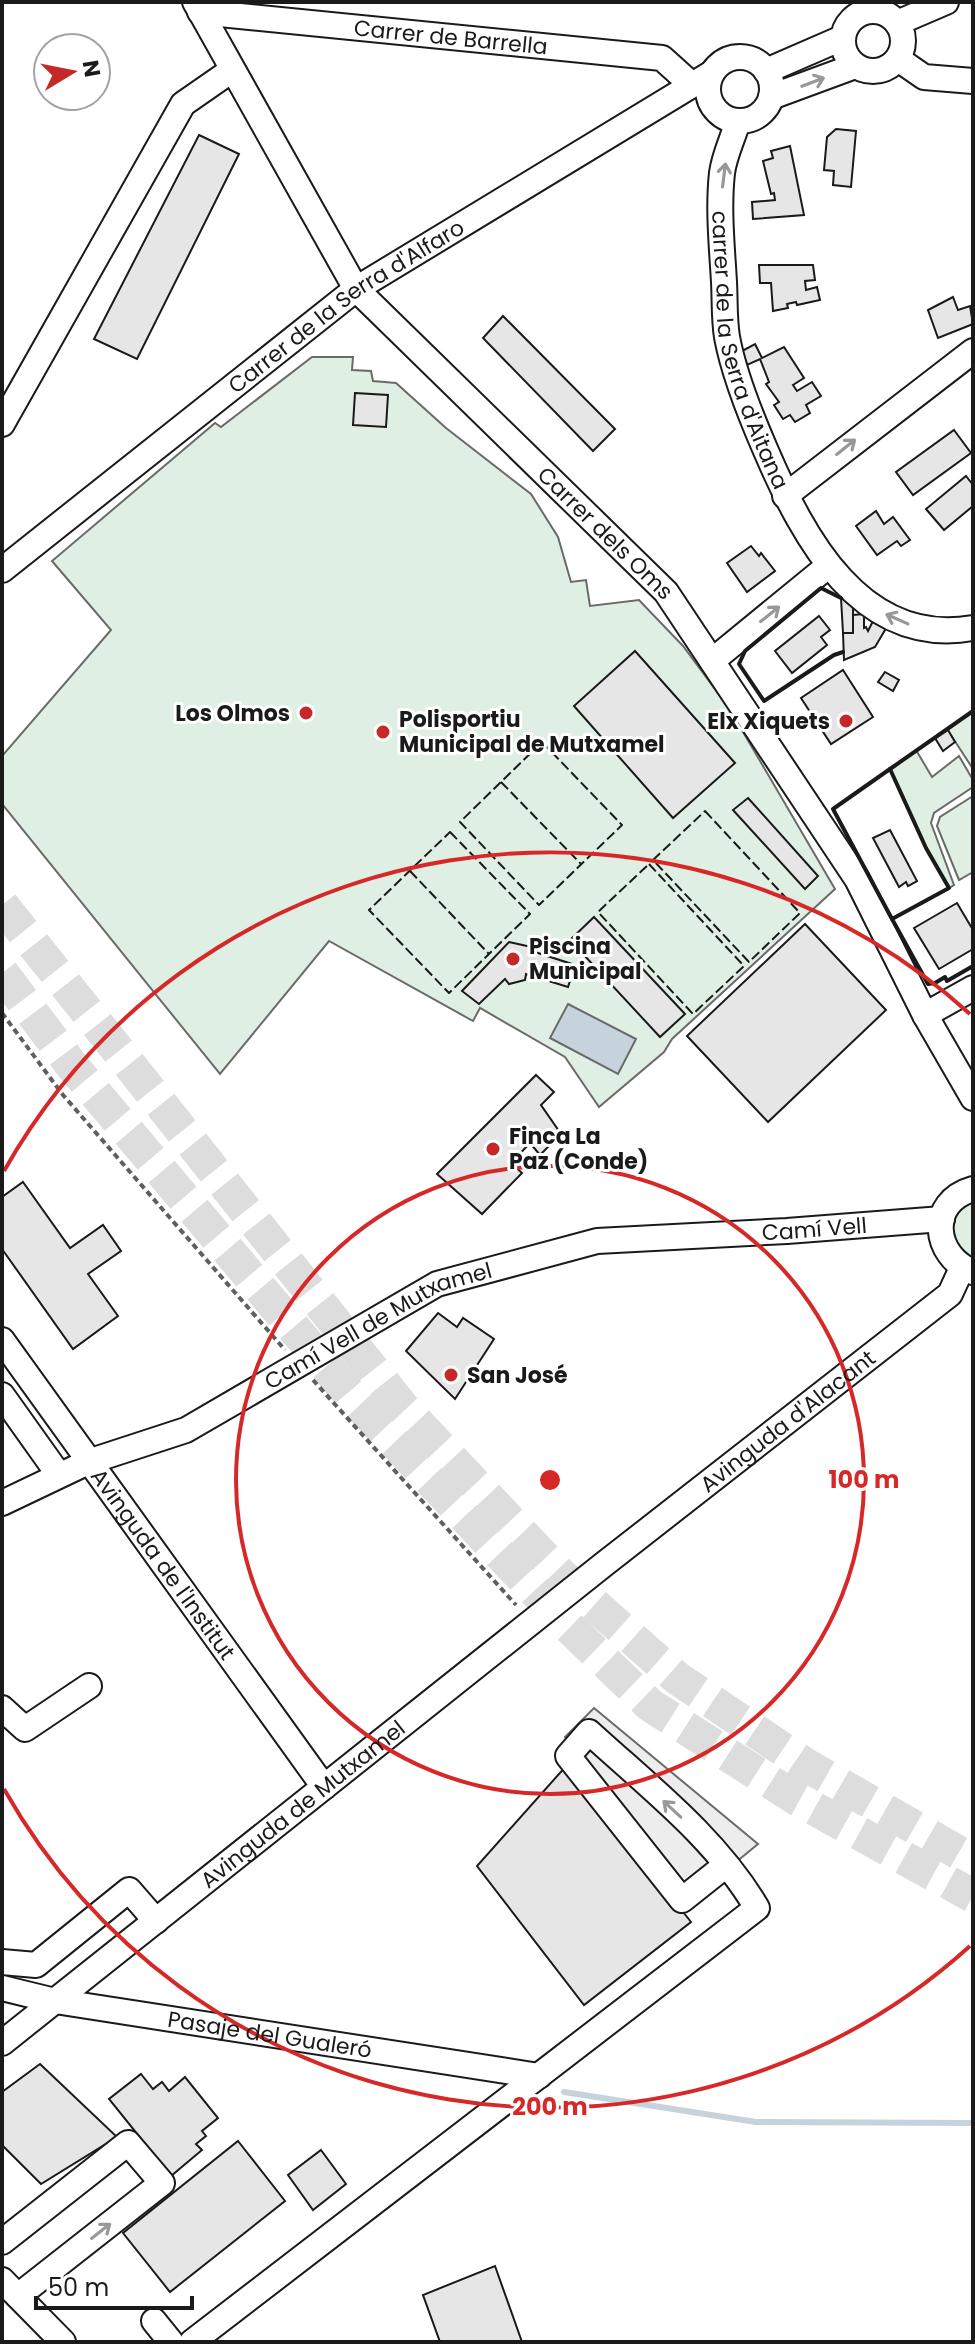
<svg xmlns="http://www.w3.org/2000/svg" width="975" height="2344" font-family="Poppins,sans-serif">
  <rect width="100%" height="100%" fill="#fff"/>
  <g fill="#e0efe3" stroke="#6a6a6a" stroke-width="2">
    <path d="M312,357H353L352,370L371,371L373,381L396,383L446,428L531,494L558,537L571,582L586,580L590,606L639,600L683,646L729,708L835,889L672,1039L664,1052L599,1107L565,1057L480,1008L473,1021L329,941L220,1074L2,804V756L111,630L52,561L215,423L221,427Z"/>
    <path d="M973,711V769L947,729Z"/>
    <path d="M916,750L932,777L959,756L973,780V787L934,813L931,823L954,885L949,888L926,848L890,769Z"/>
    <path d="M973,796V872L959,880L937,826L940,817Z"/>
    <path d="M973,1199V1262L953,1244C951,1217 952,1215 973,1199Z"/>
  </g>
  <path fill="#ededed" stroke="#6a6a6a" stroke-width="2" d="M594,1708L758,1844L691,1899L565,1737Z"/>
  <path fill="#c6d2dc" stroke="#6a6a6a" stroke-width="2" d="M568,1004L636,1039L618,1074L550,1038Z"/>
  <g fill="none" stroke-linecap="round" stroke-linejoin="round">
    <path stroke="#c6d2dc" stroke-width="6" d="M564,2092L756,2122L973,2123"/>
  </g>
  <g fill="#e6e6e6" stroke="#1a1a1a" stroke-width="2">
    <path d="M836,129L856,131L851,187L833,185L834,171L824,170L827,137Z"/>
    <path d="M199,135L239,154L137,359L94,339Z"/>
    <path d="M790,146L804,215L753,219L752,202L775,200L774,193L771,194L763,161L773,158L771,151Z"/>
    <path d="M759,265H813L815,280L805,281L806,290L817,287L820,300L797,305L796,302L787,304L788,308L773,311L771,283H760Z"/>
    <path d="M953,297L958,310L970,306L973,324L938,338L928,310Z"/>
    <path d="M503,316L615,429L593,451L483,338Z"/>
    <path d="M755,344L762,358L784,347L804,378L793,385L797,391L812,382L821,396L806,405L810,413L795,422L790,415L783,419L774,405L779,402L766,384L769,382L760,359L747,365L742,351Z"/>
    <path d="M355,393L388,395L386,427L353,425Z"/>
    <path d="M954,430L971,453L913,495L896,472Z"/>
    <path d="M966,476L973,485V506L944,530L926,509Z"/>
    <path d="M876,511L884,524L893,517L910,540L901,546L897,541L877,555L856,526Z"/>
    <path d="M751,546L759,556L761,553L775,571L747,592L727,563Z"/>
    <path d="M841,598L853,604V633H843Z"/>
    <path d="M864,614V628L866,627L868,631L875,617L888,625L875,647L844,660L843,633H853V615Z"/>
    <path d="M819,616L830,630L821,637L827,645L792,673L775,651Z"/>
    <path d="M635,651L735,763L673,818L574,706Z"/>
    <path d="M843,670L873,717L831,744L801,698Z"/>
    <path d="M885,672L899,680L893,691L878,682Z"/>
    <path d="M948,730L955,742L943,751L935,738Z"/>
    <path d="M748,798L818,876L805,889L733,810Z"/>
    <path d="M890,830L917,881L908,886L906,882L899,887L873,838Z"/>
    <path d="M957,903L973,930V949L939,969L914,928Z"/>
    <path d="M594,917L685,1014L660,1037L570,940Z"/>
    <path d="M805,924L886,1010L768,1122L687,1036Z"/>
    <path d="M509,942L536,948L535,952L575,965L568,987L526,974L525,980L509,984L505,979L479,1004L462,991Z"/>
    <path d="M536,1075L554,1092L541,1105L561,1134L540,1155L530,1143L511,1163L522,1173L482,1214L437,1174Z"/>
    <path d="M23,1182L70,1248L103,1225L121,1251L88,1274L118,1316L73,1349L2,1249V1197Z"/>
    <path d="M438,1313L457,1327L463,1318L494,1339L455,1399L406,1351Z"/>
    <path d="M567,1765L691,1922L584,2005L477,1866Z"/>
    <path d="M40,2064L117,2137L41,2184L2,2145V2092Z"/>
    <path d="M141,2074L153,2089L162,2082L169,2091L185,2077L218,2118L202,2131L206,2136L196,2144L202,2150L171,2176L109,2099Z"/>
    <path d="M238,2141L285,2201L170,2292L123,2233Z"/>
    <path d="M321,2150L346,2184L313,2210L288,2175Z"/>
    <path d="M495,2266L522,2342H440L423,2295Z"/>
  </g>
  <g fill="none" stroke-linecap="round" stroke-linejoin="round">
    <g stroke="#ddd" stroke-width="34" stroke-dasharray="34 17" stroke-linecap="butt">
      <path d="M2,905L404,1409L561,1575L677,1678L806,1765L973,1861"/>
      <path d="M2,973L73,1067L352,1397L567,1625L650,1705L797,1799L973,1896"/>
    </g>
    <defs>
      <g id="minor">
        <path id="s1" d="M195,2L356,289L666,592L857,879L925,1015L973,1098"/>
        <circle cx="873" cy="41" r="30"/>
        <path id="s2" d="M200,12L662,58L692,85"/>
        <path d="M897,23L946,2"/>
        <circle cx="740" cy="89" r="32"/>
        <path d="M898,59L924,77L973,81"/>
        <path d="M766,71L842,38"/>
        <path d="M771,97L855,66"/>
        <path id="s3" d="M738,121C733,138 724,156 722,173C718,209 722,247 724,282C725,300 724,319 727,337C733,370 752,419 766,451C803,537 861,648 973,628"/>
        <path d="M2,424L183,104L232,70"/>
        <path d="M785,496L973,351"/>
        <path id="s4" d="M2,570L356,289L712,73"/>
        <path d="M712,661L828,566"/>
        <path d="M925,1015L973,988"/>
        <path d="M973,1189C927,1202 933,1256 973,1272"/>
        <path id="s5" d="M2,1340L324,1787"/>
        <path d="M2,1395L59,1475"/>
        <path id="s6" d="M2,1503L88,1462L186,1430L437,1284L597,1241L787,1231L942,1219"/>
        <path d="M2,1708L25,1729L89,1686"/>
        <path d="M2,1962L36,1965L129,1890L156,1921"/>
        <path id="s7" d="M2,1988L55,2001L539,2076"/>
        <path id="s8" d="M2,2043L603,1565L950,1294L962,1268"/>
        <path d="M2,2242L128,2143L162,2183L18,2296"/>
        <path d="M2,2280L63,2342"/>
        <path d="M154,2321L171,2342"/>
        <path d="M192,2342L757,1908C716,1838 648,1786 589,1732L568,1756L682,1900L726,1865"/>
      </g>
    </defs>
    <use href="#minor" stroke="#1a1a1a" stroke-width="28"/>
    <g stroke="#5f5f5f" stroke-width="4" stroke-dasharray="6 4" stroke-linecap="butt">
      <path d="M2,1013L63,1095L285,1350"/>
      <path d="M313,1380L516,1605"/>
    </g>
    <use href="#minor" stroke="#fff" stroke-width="24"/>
    <g stroke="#1a1a1a" stroke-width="2" stroke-dasharray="10 4" stroke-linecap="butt">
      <path d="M542,742L622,825L539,905L460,822Z"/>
      <path d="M501,782L581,864"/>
      <path d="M705,811L800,913L749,962L653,860Z"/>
      <path d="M450,832L530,914L449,993L369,910Z"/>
      <path d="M649,864L744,966L693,1014L598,912Z"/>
      <path d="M410,871L489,954"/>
    </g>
    <g stroke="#1a1a1a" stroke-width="4">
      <path d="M841,598L821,588L745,651L739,664L764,701L834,655L843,652"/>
      <path d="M890,769L926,848L949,888L892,919L833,809Z"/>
      <path d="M890,769L973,711"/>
      <path d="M892,919L928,984L935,983L945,977L947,981L973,966"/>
    </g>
  </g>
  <defs><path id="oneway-shaft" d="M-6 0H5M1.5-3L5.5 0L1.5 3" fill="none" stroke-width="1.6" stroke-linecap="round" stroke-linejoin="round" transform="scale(2)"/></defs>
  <g stroke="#989898">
    <use href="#oneway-shaft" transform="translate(813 82) rotate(-21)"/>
    <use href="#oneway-shaft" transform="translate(724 175) rotate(-83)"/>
    <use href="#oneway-shaft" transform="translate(846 447) rotate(-39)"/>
    <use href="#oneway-shaft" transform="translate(770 614) rotate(-39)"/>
    <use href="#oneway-shaft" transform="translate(897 619) rotate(-156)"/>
    <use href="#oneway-shaft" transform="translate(672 1809) rotate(-137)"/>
    <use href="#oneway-shaft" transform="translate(101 2231) rotate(-38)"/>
  </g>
  <g fill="none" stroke="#d62828" stroke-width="4">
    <circle cx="550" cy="1480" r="314"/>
    <path d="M970 1946A627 627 0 0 1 4 1789M4 1171A627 627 0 0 1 970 1014"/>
  </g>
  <g fill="#c62828" stroke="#fff" stroke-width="3">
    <circle cx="306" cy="713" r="8"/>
    <circle cx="846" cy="721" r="8"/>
    <circle cx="383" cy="732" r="8"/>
    <circle cx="513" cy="959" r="8"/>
    <circle cx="493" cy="1149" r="8"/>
    <circle cx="451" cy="1375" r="8"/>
  </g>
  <g text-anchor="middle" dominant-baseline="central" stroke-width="6" stroke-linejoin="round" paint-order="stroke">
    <g font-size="22" fill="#1a1a1a" stroke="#fff">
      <text stroke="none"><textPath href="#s2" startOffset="252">Carrer de Barrella</textPath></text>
      <text stroke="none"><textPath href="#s4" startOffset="434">Carrer de la Serra d'Alfaro</textPath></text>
      <text stroke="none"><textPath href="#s3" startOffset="236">carrer de la Serra d'Aitana</textPath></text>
      <text stroke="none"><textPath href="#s1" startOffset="678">Carrer dels Oms</textPath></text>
      <text stroke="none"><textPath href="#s6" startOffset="872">Camí Vell</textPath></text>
      <text stroke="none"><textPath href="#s6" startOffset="418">Camí Vell de Mutxamel</textPath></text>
      <text stroke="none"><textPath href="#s8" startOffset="1002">Avinguda d'Alacant</textPath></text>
      <text stroke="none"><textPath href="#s5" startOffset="276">Avinguda de l'Institut</textPath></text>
      <text stroke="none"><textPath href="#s8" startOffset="384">Avinguda de Mutxamel</textPath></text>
      <text stroke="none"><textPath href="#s7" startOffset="272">Pasaje del Gualeró</textPath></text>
    </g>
    <g font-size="22" font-weight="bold" fill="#1a1a1a" stroke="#fff" text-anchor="start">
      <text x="290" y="713" text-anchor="end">Los Olmos</text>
      <text x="399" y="719">Polisportiu<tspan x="399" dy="25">Municipal de Mutxamel</tspan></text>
      <text x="830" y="721" text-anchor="end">Elx Xiquets</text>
      <text x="529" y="946">Piscina<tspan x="529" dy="25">Municipal</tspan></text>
      <text x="509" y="1136">Finca La<tspan x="509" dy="25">Paz (Conde)</tspan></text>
      <text x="467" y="1375">San José</text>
    </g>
  </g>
  <circle cx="550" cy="1480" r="12" fill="#d62828" stroke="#fff" stroke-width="4"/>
  <g font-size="24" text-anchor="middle" font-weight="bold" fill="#d62828" stroke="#fff" stroke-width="6" stroke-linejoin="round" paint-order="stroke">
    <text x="864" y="1488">100 m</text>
    <text x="550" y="2115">200 m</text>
  </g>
  <rect width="975" height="2344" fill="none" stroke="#1a1a1a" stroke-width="8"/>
  <g transform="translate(72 72) rotate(80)"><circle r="38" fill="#ffffff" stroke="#a3a3a3" stroke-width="2"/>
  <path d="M0-6L14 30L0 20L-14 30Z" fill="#c62828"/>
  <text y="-12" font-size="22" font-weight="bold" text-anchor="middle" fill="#1a1a1a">N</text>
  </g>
  <path d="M36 2296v12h156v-12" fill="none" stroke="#1a1a1a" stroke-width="4"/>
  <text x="48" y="2296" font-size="24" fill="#1a1a1a" stroke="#ffffff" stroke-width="6" paint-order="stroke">50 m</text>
</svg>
